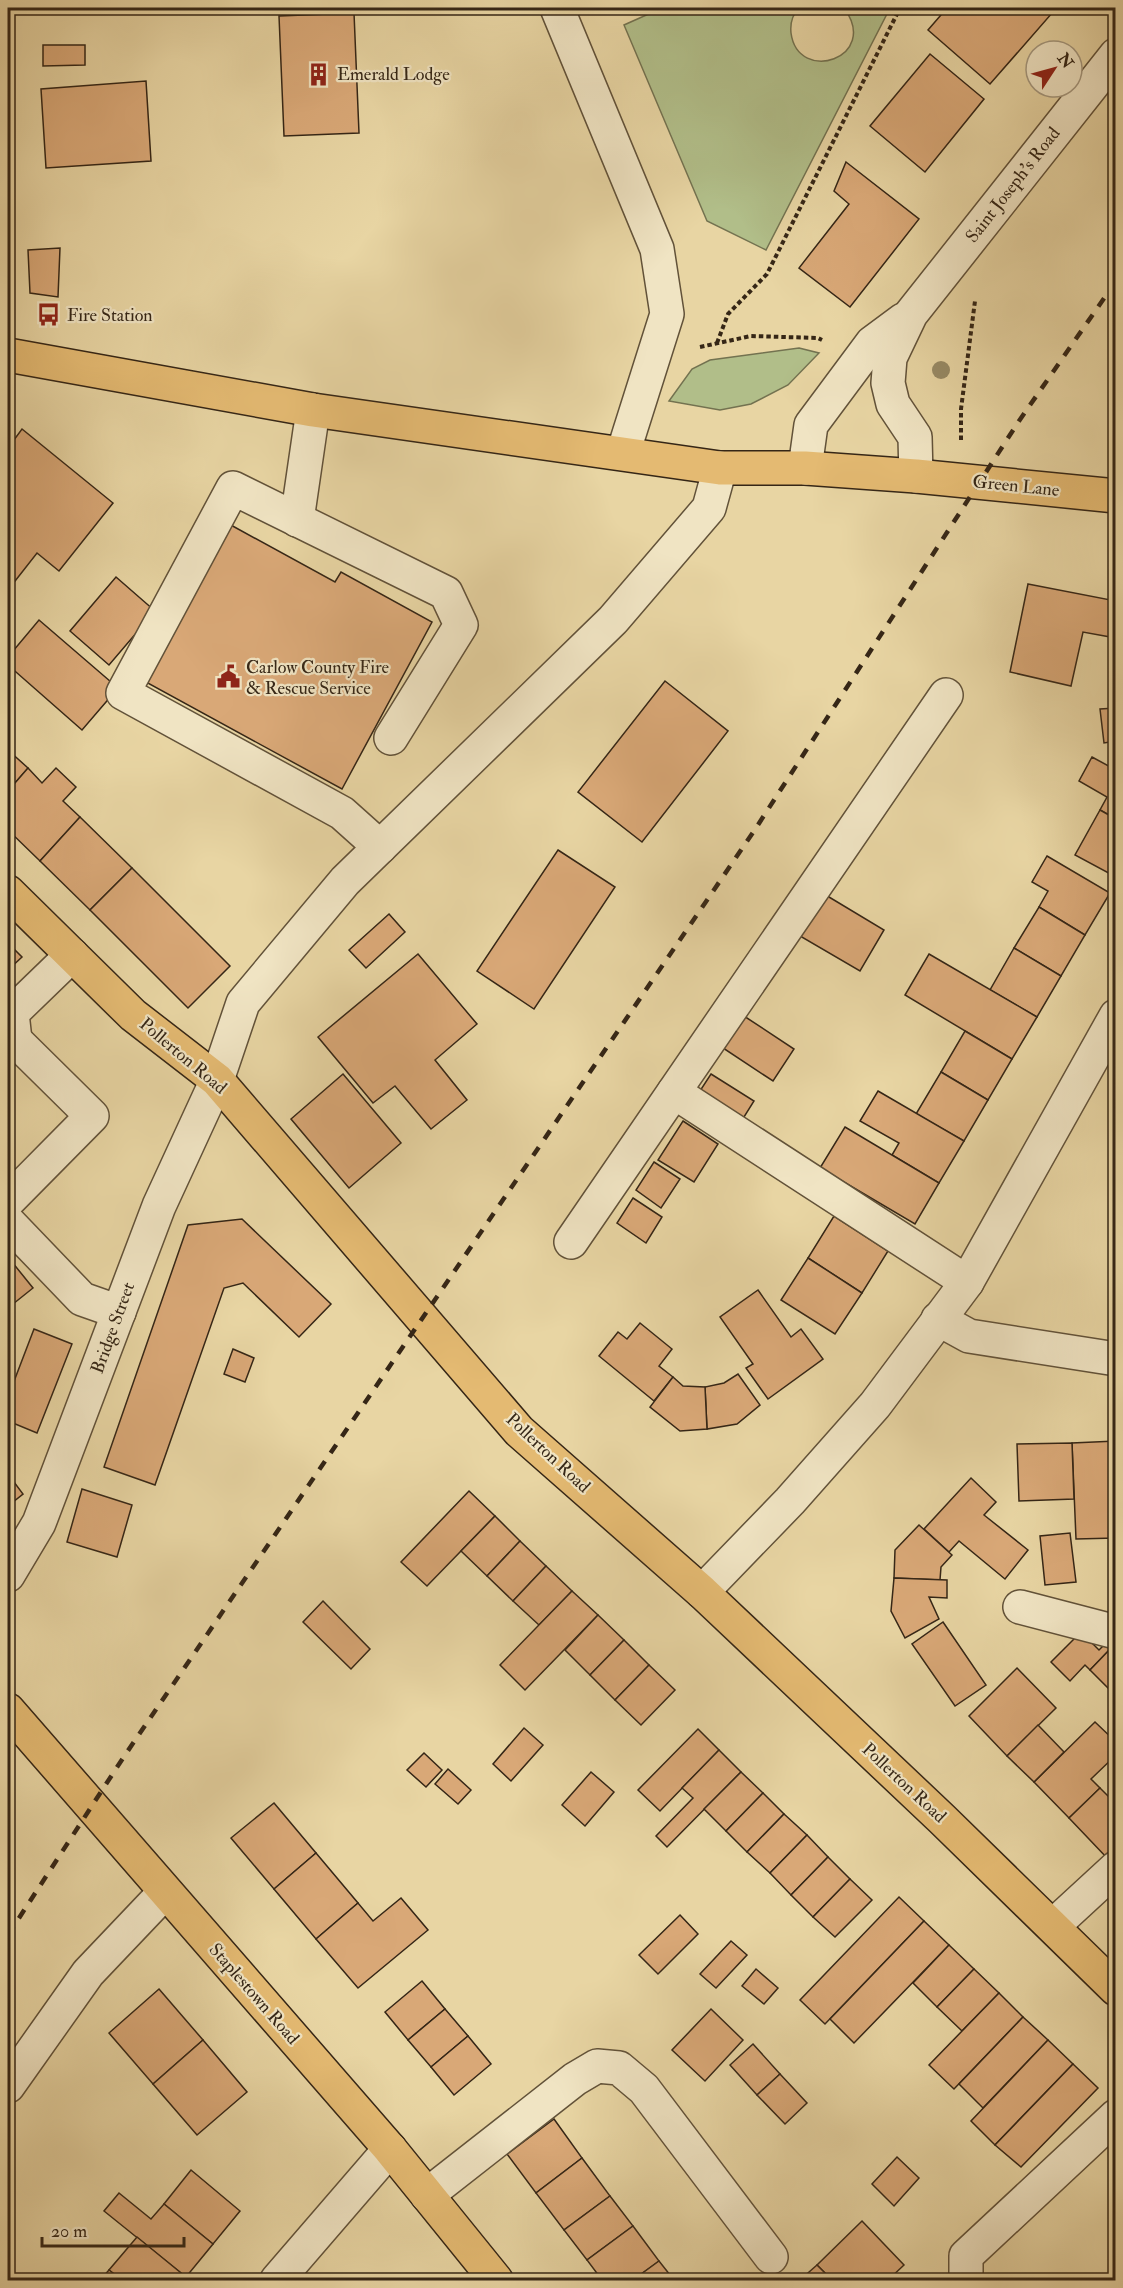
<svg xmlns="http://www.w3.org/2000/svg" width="1123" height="2288" font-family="'IM FELL Double Pica',serif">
  <rect width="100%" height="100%" fill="#e8d5a3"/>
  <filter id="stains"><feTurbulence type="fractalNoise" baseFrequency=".00333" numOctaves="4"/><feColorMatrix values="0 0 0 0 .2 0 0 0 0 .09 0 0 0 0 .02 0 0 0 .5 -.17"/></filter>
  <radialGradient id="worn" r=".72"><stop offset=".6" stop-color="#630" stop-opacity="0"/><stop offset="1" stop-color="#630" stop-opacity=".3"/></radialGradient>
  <g fill="#b1be89" stroke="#737250" stroke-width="1.5">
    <path d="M662,8H799C792,15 790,23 791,33C798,85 881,58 844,8H890L766,250L707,221L624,25Z"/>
    <path d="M799,348L819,353L788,385L751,404L720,410L669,401L692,369L710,360Z"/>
  </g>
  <g fill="#d9a877" stroke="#352616" stroke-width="1.5">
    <path d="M947,8H1047L1053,12L990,84L928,30Z"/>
    <path d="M354,13L359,133L284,136L279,16Z"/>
    <path d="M43,45H85V65L43,66Z"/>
    <path d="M930,54L984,99L925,172L870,126Z"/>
    <path d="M146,81L151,161L46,168L41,89Z"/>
    <path d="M846,162L919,219L850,307L799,268L849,204L834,191Z"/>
    <path d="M60,248L58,297L30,293L28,250Z"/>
    <path d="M22,429L113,503L59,571L37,553L8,590V448Z"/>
    <path d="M229,524L335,582L341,572L432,622L342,789L144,681Z"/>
    <path d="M116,577L155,611L109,665L70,631Z"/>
    <path d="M1028,584L1116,601V638L1083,632L1071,686L1010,672Z"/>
    <path d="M39,620L118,688L82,730L8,665V657Z"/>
    <path d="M665,681L728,731L642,842L578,792Z"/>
    <path d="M1116,708V741L1104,743L1100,709Z"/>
    <path d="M8,750L28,768L8,791Z"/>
    <path d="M1092,757L1116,770V819L1100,810L1107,797L1079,781Z"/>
    <path d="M28,768L42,783L56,768L76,787L63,801L80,817L40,861L8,830V791Z"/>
    <path d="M1100,810L1116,819V877L1075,855Z"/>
    <path d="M80,817L132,868L90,910L40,861Z"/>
    <path d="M558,850L615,887L534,1009L477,971Z"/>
    <path d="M1047,856L1110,893L1085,935L1039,907L1048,891L1032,882Z"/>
    <path d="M132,868L230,966L188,1008L90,910Z"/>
    <path d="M824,894L884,930L860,971L800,936Z"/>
    <path d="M1039,907L1085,935L1061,976L1014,948Z"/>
    <path d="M389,914L405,932L366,968L349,950Z"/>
    <path d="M8,943L22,957L8,970Z"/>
    <path d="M1014,948L1061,976L1037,1017L990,990Z"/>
    <path d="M418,954L477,1024L435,1060L467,1100L431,1129L395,1086L373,1103L318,1037Z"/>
    <path d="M929,954L1037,1017L1012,1059L905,995Z"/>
    <path d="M744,1016L794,1049L773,1081L723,1048Z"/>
    <path d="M965,1031L1012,1059L988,1100L941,1072Z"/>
    <path d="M941,1072L988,1100L964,1141L916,1114Z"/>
    <path d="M343,1074L401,1143L349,1188L291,1119Z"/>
    <path d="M711,1074L754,1101L739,1125L696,1097Z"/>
    <path d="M878,1091L964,1141L939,1183L892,1155L899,1143L860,1121Z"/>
    <path d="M683,1121L718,1144L694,1182L658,1160Z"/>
    <path d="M845,1127L939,1183L915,1224L820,1168Z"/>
    <path d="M654,1162L680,1179L661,1208L636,1190Z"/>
    <path d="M633,1198L662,1217L646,1243L617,1223Z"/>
    <path d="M834,1216L888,1251L862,1293L808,1258Z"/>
    <path d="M242,1219L331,1304L299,1337L243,1283L224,1288L155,1485L104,1467L188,1225Z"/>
    <path d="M8,1257L33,1288L8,1308Z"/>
    <path d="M808,1258L862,1293L835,1334L781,1300Z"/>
    <path d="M758,1290L791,1337L801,1329L823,1359L768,1399L746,1368L753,1364L720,1317Z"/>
    <path d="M640,1323L672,1349L659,1366L673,1377L654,1401L599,1356L618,1332L627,1339Z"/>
    <path d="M34,1329L72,1344L37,1433L8,1421V1397Z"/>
    <path d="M233,1349L254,1358L245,1382L224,1374Z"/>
    <path d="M738,1374L760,1405L737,1424L707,1429L705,1387L724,1383Z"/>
    <path d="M673,1377L683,1386L705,1387L707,1429L680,1431L650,1407Z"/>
    <path d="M1116,1441V1538L1076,1539L1072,1443Z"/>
    <path d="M1072,1443L1074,1499L1019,1501L1017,1444Z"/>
    <path d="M8,1474L23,1494L8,1506Z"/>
    <path d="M971,1478L996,1502L984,1515L1028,1550L1005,1579L959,1541L949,1552L924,1529Z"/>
    <path d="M82,1489L132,1505L117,1557L67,1542Z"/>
    <path d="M469,1491L495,1516L427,1586L401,1562Z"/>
    <path d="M495,1516L520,1541L487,1576L461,1551Z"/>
    <path d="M919,1525L952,1555L941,1567L940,1580L894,1578L895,1550Z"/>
    <path d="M1070,1533L1076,1582L1045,1585L1040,1536Z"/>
    <path d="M520,1541L546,1566L513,1601L487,1576Z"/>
    <path d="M546,1566L572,1591L539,1625L513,1601Z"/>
    <path d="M894,1578L947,1580V1598L929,1597L939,1619L905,1638L891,1611Z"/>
    <path d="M572,1591L598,1615L525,1690L500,1665Z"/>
    <path d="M323,1601L370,1649L351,1669L303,1622Z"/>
    <path d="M598,1615L624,1640L590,1675L565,1650Z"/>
    <path d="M943,1622L986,1685L955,1706L912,1644Z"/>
    <path d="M1081,1632L1099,1650L1108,1641L1113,1646L1090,1670L1085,1665L1070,1681L1051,1662Z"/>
    <path d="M624,1640L649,1665L615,1700L590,1675Z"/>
    <path d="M1113,1646L1116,1649V1691L1113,1693L1090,1670Z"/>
    <path d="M649,1665L675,1690L641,1725L615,1700Z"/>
    <path d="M1017,1668L1056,1708L1007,1756L969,1716Z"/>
    <path d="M1095,1722L1116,1742V1755L1091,1779L1100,1788L1069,1818L1034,1782Z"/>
    <path d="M1038,1725L1064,1752L1034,1782L1007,1756Z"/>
    <path d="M524,1728L543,1745L511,1781L493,1764Z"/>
    <path d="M698,1729L719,1750L660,1811L638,1790Z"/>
    <path d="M719,1750L741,1772L667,1847L656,1836L693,1798L682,1788Z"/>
    <path d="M424,1753L442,1770L426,1787L407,1770Z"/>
    <path d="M448,1769L471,1790L458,1804L435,1784Z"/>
    <path d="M591,1772L614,1792L585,1826L562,1805Z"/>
    <path d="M741,1772L763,1793L726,1831L704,1809Z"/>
    <path d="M1100,1788L1116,1804V1852L1108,1859L1069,1818Z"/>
    <path d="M763,1793L784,1814L747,1852L726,1831Z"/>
    <path d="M274,1803L316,1853L274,1889L231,1838Z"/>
    <path d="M784,1814L807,1835L770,1873L747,1852Z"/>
    <path d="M807,1835L828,1857L791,1895L770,1873Z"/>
    <path d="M316,1853L358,1903L316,1939L274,1889Z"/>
    <path d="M828,1857L850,1879L813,1917L791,1895Z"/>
    <path d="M850,1879L872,1900L835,1937L813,1917Z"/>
    <path d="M899,1897L924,1921L825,2024L800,2000Z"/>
    <path d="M401,1898L428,1930L358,1988L316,1939L358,1903L373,1921Z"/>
    <path d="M680,1915L698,1934L658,1974L639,1955Z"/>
    <path d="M924,1921L949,1945L854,2043L830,2019Z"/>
    <path d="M731,1941L747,1955L716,1988L700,1974Z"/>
    <path d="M949,1945L974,1969L937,2007L913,1983Z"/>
    <path d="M756,1969L778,1988L764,2004L742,1986Z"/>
    <path d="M974,1969L999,1993L962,2031L937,2007Z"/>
    <path d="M422,1981L445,2009L408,2040L385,2012Z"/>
    <path d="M159,1989L203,2040L153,2084L109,2033Z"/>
    <path d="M999,1993L1023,2017L954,2089L929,2065Z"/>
    <path d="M445,2009L468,2036L431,2067L408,2040Z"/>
    <path d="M711,2009L743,2040L705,2081L672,2050Z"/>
    <path d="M1023,2017L1048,2040L983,2108L959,2084Z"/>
    <path d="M468,2036L491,2064L454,2095L431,2067Z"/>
    <path d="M203,2040L247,2092L197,2135L153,2084Z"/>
    <path d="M1048,2040L1073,2064L995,2145L971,2121Z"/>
    <path d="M753,2044L780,2074L757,2095L730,2065Z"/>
    <path d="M1073,2064L1098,2088L1021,2167L995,2145Z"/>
    <path d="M780,2074L807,2103L785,2124L757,2095Z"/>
    <path d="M554,2119L582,2158L536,2193L507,2154Z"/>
    <path d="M897,2157L919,2178L894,2206L872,2184Z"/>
    <path d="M582,2158L610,2196L564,2230L536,2193Z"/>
    <path d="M191,2170L240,2211L213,2244L164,2204Z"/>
    <path d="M119,2193L151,2219L164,2204L213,2244L186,2277L104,2211Z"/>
    <path d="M610,2196L633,2226L587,2260L564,2230Z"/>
    <path d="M862,2221L904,2265L888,2280H832L817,2265Z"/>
    <path d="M633,2226L659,2261L633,2280H602L587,2260Z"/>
    <path d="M137,2237L186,2277L183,2280H122L109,2270Z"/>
    <path d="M659,2261L674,2280H633Z"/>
    <path d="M817,2265L832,2280H800Z"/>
    <path d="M109,2270L122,2280H100Z"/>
  </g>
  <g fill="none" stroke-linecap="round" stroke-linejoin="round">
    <defs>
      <g id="minor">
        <path d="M557,8L657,249L667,314L623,453"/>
        <path d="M805,468L811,425L872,343L903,320"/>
        <path d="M916,476L915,437L893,404L888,383L890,358L911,314L1116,55"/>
        <path d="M297,520L313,410"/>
        <path d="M380,847L342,813L123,693L233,488L446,593L461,625L391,738"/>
        <path d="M15,1040L12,1013L72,955"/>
        <path d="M8,1047L15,1040L92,1116L8,1201"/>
        <path d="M674,1092L967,1282"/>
        <path d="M8,1222L82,1299L119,1312"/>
        <path d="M571,1242L946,695"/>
        <path d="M938,1319L969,1336L1116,1359"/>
        <path d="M8,1575L39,1523L159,1206L217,1080L243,1003L345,881L613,620L709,508L720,468"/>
        <path d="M702,1592L790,1501L875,1405L967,1282L1116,1016"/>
        <path d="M1020,1607L1116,1632"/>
        <path d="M1053,1926L1116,1868"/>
        <path d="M8,2086L88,1973L165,1892"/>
        <path d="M427,2195L575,2079L597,2066L619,2068L644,2089L771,2257"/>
        <path d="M277,2280L390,2149"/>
        <path d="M966,2280V2256L1116,2116"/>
      </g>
      <g id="major">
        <path d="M8,355L313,410L720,468H805L916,476L1116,496"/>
        <path d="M8,892L133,1015L217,1080L519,1431L702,1592L942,1819L1116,1989"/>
        <path d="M8,1710L390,2149L496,2280"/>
      </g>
    </defs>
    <use href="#minor" stroke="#625239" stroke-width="36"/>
    <use href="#major" stroke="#352616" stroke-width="36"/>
    <g stroke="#352616" stroke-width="4" stroke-dasharray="4.5 3" stroke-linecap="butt">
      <path d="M717,343L728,314L767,274L900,8"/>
      <path d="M700,347L751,336L818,338L822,340"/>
      <path d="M961,440V409L975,301"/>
    </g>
    <use href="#minor" stroke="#f0e4c3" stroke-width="33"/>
    <use href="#major" stroke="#e4ba72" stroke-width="33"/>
    <path stroke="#352616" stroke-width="4.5" stroke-dasharray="10 10" stroke-linecap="butt" d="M8,1935L123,1758L754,831L1019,421L1116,281"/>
  </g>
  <circle fill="#978a65" cx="941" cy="370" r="9"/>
  <defs>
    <symbol id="building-bare" viewBox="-9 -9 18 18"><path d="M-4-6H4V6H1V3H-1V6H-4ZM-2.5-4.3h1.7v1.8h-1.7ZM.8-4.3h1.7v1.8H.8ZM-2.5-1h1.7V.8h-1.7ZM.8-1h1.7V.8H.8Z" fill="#8f2418" stroke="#f0e4c3" stroke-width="2.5" paint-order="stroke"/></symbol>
    <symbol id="bus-bare" viewBox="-9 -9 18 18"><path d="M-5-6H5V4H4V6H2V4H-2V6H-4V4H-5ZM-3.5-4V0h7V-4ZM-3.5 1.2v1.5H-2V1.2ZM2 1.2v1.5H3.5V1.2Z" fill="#8f2418" stroke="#f0e4c3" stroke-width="2.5" paint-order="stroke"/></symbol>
    <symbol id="civic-bare" viewBox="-9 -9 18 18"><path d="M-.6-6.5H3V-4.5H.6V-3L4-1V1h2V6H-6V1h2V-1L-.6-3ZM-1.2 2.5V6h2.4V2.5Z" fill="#8f2418" stroke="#f0e4c3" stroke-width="2.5" paint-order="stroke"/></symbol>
  </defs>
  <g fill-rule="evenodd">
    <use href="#building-bare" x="302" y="58" width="33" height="33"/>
    <use href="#bus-bare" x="32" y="298" width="33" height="33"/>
    <use href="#civic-bare" x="212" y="660" width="33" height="33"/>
  </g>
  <g text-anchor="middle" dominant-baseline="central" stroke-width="4.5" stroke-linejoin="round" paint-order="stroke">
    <g font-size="18" fill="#352616" stroke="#f0e4c3" text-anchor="start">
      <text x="337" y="74">Emerald Lodge</text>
      <text x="67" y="315">Fire Station</text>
      <text x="246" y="667">Carlow County Fire<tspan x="246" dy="21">&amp; Rescue Service</tspan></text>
    </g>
    <g font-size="18" fill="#352616" stroke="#f0e4c3">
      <text transform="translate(1013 185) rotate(-52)">Saint Joseph's Road</text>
      <text transform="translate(1016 486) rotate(6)">Green Lane</text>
      <text transform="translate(183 1056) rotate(40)">Pollerton Road</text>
      <text transform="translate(113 1328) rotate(-70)">Bridge Street</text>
      <text transform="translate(548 1453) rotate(43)">Pollerton Road</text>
      <text transform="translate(904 1783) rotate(43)">Pollerton Road</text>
      <text transform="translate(254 1994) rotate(49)">Staplestown Road</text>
    </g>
  </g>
  <rect width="1123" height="2288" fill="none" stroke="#e8d5a3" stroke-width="30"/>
  <rect x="9" y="9" width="1105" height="2270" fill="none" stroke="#352616" stroke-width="3"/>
  <rect x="15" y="15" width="1093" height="2258" fill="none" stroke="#352616" stroke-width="1.5"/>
  <g transform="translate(1054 69) rotate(54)"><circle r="28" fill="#f0e4c3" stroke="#a5987e" stroke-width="1.5"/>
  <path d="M0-4.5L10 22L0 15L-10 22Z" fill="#8f2418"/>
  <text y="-9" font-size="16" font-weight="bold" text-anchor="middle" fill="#352616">N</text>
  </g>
  <path d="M42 2237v9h142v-9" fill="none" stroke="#352616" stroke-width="3"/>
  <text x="51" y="2237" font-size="18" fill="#352616" stroke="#f0e4c3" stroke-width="4.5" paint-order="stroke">20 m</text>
  <rect width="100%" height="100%" filter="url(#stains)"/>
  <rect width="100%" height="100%" fill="url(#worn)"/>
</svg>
